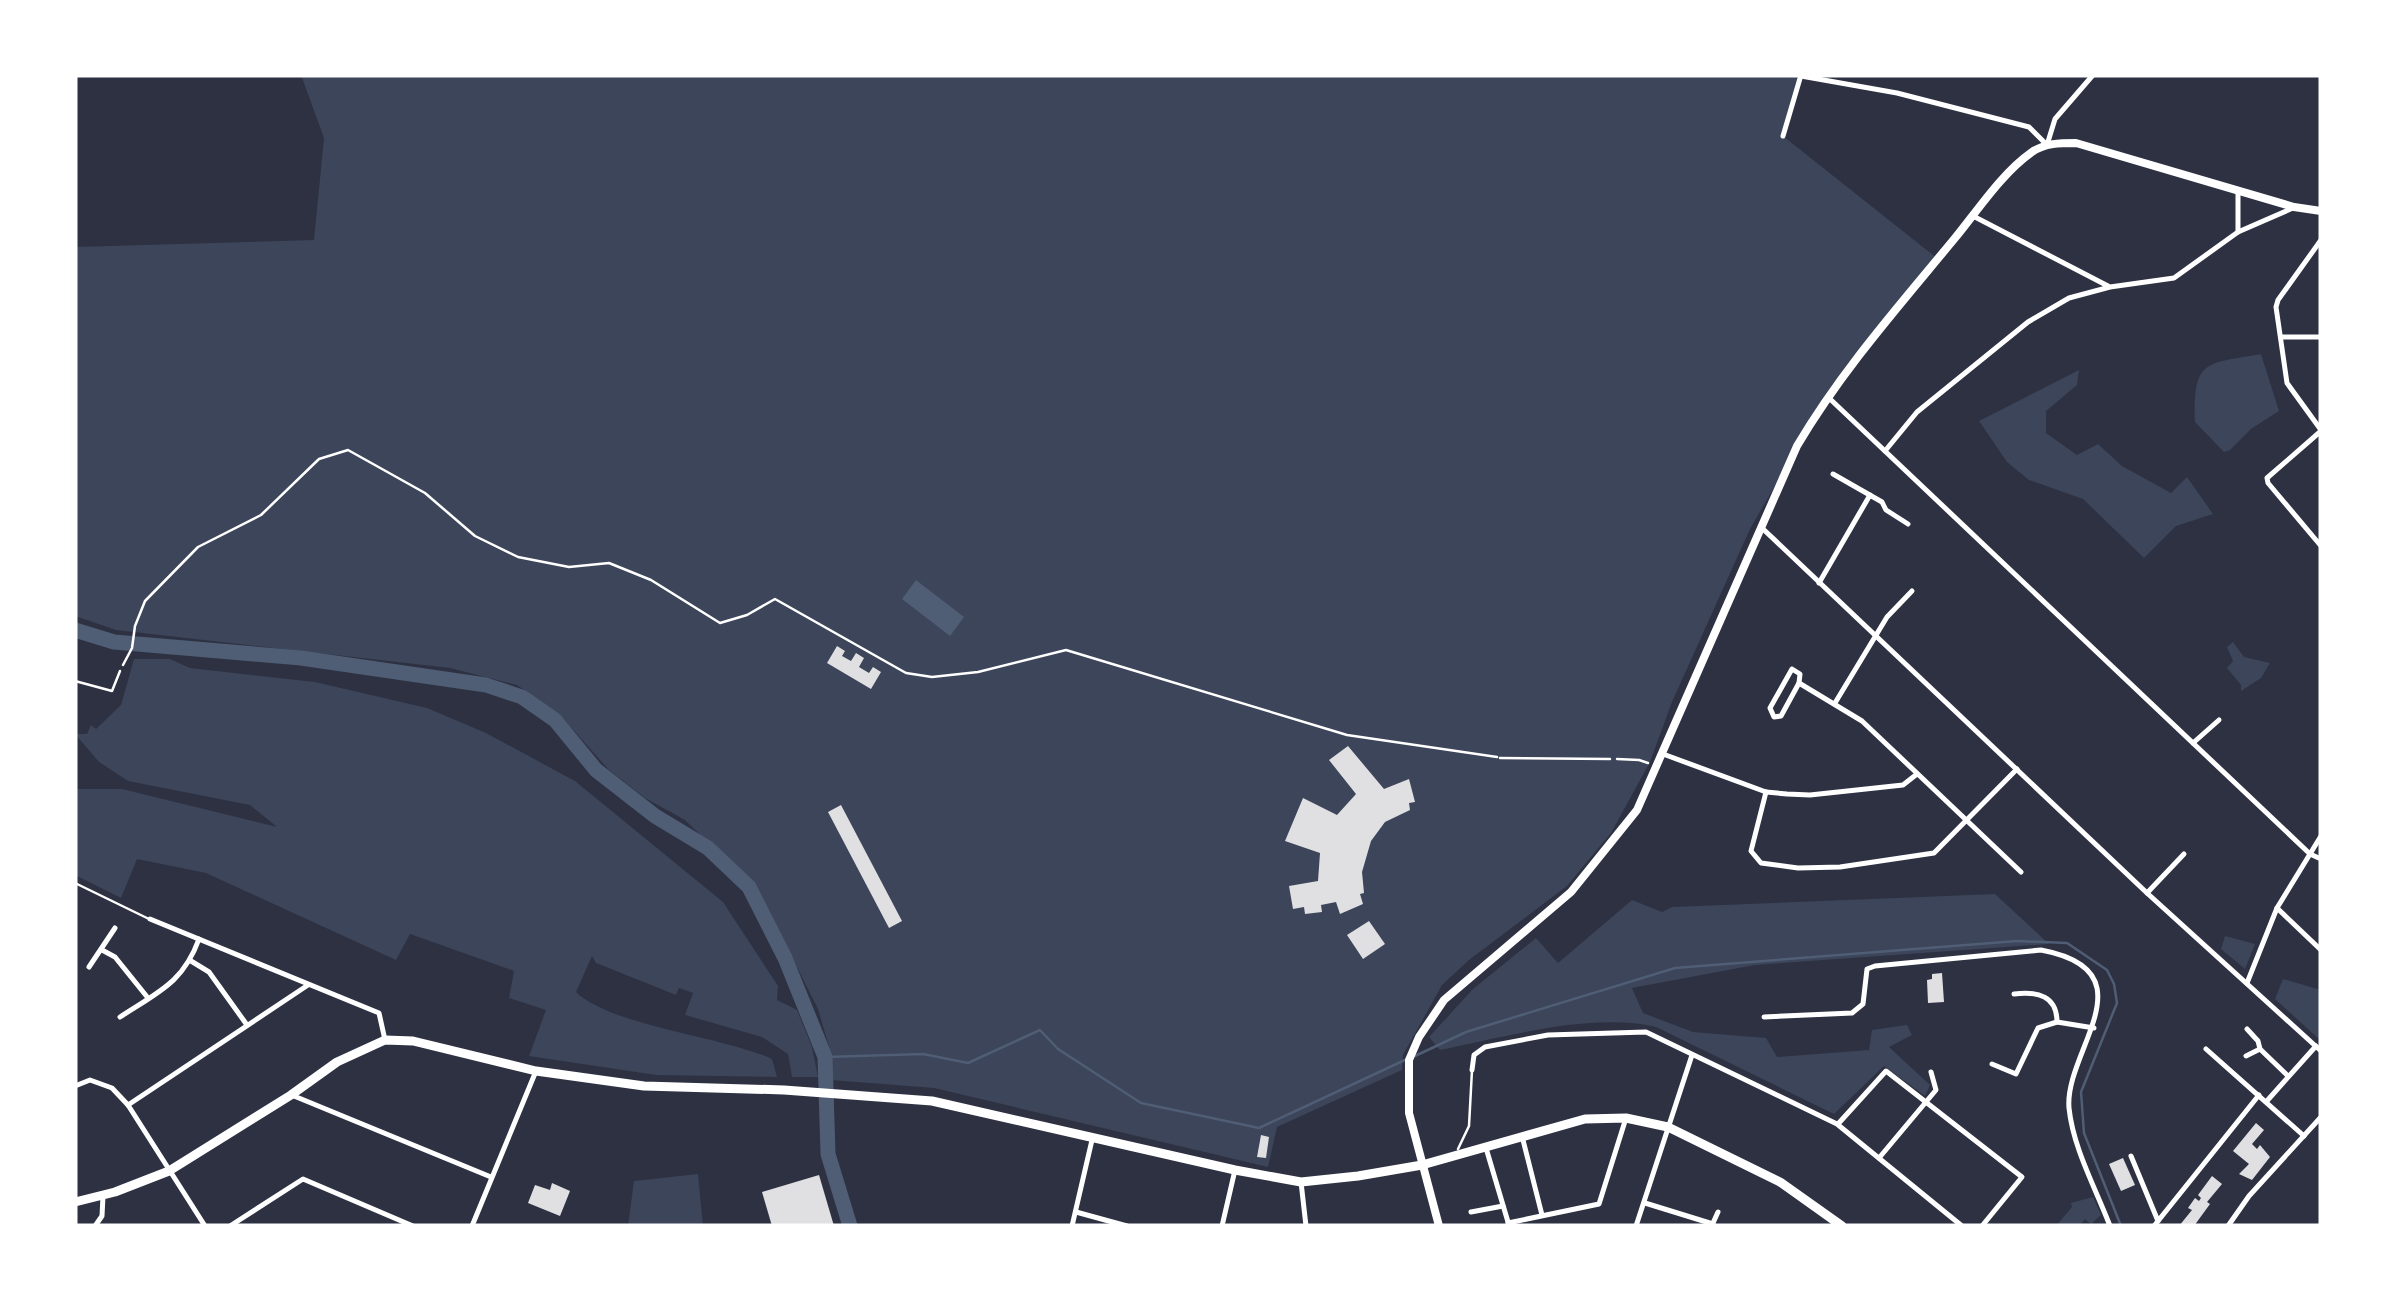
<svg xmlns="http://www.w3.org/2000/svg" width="2396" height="1301" font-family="Cabin,sans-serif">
  <rect width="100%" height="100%" fill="#2d3142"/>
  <g fill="#3c4559">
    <path d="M301,75H1801L1783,136L1938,259L1827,396L1750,529L1672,702L1650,762L1611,833L1567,886L1469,960L1442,985L1403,1055L1402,1070L1277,1127L1268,1167L934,1088L831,1080L830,1050L818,1009L760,893L685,820L645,798L609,770L560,715L517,685L450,668L116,630L75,616V247L314,240L324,138Z"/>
    <path d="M2261,354L2279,411L2251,429L2230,450L2224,452L2195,422C2193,359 2205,364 2261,354Z"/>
    <path d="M2079,370L2077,385L2046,411V433L2077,455L2098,444L2122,466L2171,493L2187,477L2213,514L2176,526L2144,558L2083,499L2029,480L2007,462L1979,421Z"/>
    <path d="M2233,642L2244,657L2270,663L2261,678L2241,691V685L2227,668L2233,661L2227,647Z"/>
    <path d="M134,659H170L190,668L315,682L427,708L486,733L575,781L723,902L778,986L777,1000L797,1010L812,1047L818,1077H792L788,1054L762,1037L685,1015L693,993L679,988L676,995L596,963L592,956L576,992C611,1026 722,1036 772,1059L777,1077L656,1075L529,1056L546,1010L509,998L514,971L410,934L396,960L206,873L137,859L121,898L75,875V789H122L277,827L250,805L128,781L99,762L75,734H87L91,725L96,729L121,705Z"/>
    <path d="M1995,894L2049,944L1755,965L1632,988L1643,1013L1693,1032L1766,1038L1777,1057L1869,1050L1872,1030L1907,1025L1912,1035L1889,1047L1930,1085L1925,1096L1884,1066L1834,1114L1656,1027C1592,1012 1505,1037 1440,1050L1429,1037L1473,989L1536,938L1558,963L1632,900L1662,912L1672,907Z"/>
    <path d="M2225,936L2255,944L2245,969L2221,949Z"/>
    <path d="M2283,979L2321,990V1041L2275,999Z"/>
    <path d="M698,1174L703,1226H628L634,1181Z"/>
    <path d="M2093,1197L2101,1215L2091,1224L2085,1219L2079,1226H2056L2072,1207L2071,1203Z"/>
  </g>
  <path fill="#4f5d75" d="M916,580L964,617L950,636L902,599Z"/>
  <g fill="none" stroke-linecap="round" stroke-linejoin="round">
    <g stroke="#4f5d75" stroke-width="2.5">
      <path d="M1415,1056L1466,1032L1675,968L2017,941L2067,943L2107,970L2114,984L2117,1003L2081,1092L2084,1133L2121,1226"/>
      <path d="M825,1057L923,1054L968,1063L1040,1030L1058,1049L1141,1103L1259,1128L1407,1059"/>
    </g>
    <path stroke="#4f5d75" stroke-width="15" d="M75,630L114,642L301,658L486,685L522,697L555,720L596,770L655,816L708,848L749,887L785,958L825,1057L828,1154L850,1226"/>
  </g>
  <g fill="#e0e0e3">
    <path d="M837,646L845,651L842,656L851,661L856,653L864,658L859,667L869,673L873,667L881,672L871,689L827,663Z"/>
    <path d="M1348,746L1384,789L1409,779L1415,802L1409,803L1410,810L1385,822L1371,841L1362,872L1364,893L1360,894L1363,904L1340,914L1336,902L1321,905L1322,912L1305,914L1304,907L1293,909L1289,886L1318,881L1320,853L1285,841L1303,798L1337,815L1356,794L1329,760Z"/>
    <path d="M841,805L902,921L889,928L828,812Z"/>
    <path d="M1369,921L1385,944L1363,959L1347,935Z"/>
    <path d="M1942,973L1944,1002L1928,1003L1927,980L1932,979V974Z"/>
    <path d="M2256,1123L2264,1130L2252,1144L2257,1149L2260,1145L2270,1157L2252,1180L2239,1174L2249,1164L2233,1151Z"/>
    <path d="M1261,1135L1269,1137L1266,1158L1257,1157Z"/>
    <path d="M2123,1158L2135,1185L2121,1191L2109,1164Z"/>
    <path d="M819,1175L834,1226H772L762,1192Z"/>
    <path d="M2212,1176L2222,1184L2207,1202L2210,1204L2194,1226H2179L2192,1210L2188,1208L2195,1198L2199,1201L2201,1198L2198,1195Z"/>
    <path d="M552,1183L570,1191L560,1216L528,1203L535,1185L550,1190Z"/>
  </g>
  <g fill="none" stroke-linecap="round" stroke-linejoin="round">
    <g stroke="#fff" stroke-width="2.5">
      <path d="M123,665L132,648L135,626L145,601L198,547L261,515L319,459L348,450L425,493L475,536L518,557L569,567L609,563L651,580L720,623L747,615L775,599L906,673L932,677L978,672L1066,650L1347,735L1497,757"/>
      <path d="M1617,759L1639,760L1648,763"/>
    </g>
    <g stroke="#fff" stroke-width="2.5">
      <path d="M75,681L112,691L120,671"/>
      <path d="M1500,758L1610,759"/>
      <path d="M75,883L149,919"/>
      <path d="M1458,1149L1469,1126L1472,1070"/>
    </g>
    <g stroke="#fff" stroke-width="5">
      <path d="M1801,76L1897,93L2029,127L2047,145L2055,119L2093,75"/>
      <path d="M1783,136L1801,75"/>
      <path d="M2238,192V232"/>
      <path d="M1973,216L2108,286"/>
      <path d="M2321,240L2278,300L2276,307L2287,383L2321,430"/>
      <path d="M2282,337H2321"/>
      <path d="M1829,398L2310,854L2321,859"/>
      <path d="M2321,431L2267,478L2268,483L2321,546"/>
      <path d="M1885,451L1917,412L2028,322L2069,298L2110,287L2174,278L2238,232L2293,208"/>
      <path d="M1833,474L1882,502L1886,510L1908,524"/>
      <path d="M1762,528L2147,893L2321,1051"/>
      <path d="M1819,583L1870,495"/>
      <path d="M1792,669L1800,674L1799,683L1781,716L1774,717L1770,708Z"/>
      <path d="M1799,683L1862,721L2021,872"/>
      <path d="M1835,703L1887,617L1912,591"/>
      <path d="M2193,743L2219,720"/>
      <path d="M1663,754L1766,792L1787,794L1810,795L1903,785L1917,774"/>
      <path d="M1766,792L1751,851L1761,863L1798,868L1840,867L1934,853L2017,769"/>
      <path d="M2147,893L2184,854"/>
      <path d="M2277,908L2321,950"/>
      <path d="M150,919L379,1013L385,1040"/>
      <path d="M102,950L115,957L148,998"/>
      <path d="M191,961L209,972L247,1025"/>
      <path d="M89,967L115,928"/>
      <path d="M2247,983L2277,908L2321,836"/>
      <path d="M2014,994C2038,991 2057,996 2057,1022"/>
      <path d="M120,1017C158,992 183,983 199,939"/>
      <path d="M1764,1017L1852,1013L1863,1004L1867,969L1875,966L2041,950C2153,971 2064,1051 2069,1108C2073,1148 2096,1189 2110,1226"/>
      <path d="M2247,1029L2258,1041L2260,1049L2288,1076"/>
      <path d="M2206,1049L2304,1136"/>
      <path d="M2246,1056L2260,1049"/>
      <path d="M1992,1064L2016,1074L2038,1028L2057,1022L2094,1028"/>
      <path d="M1472,1070L1474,1055L1485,1047L1548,1035L1646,1032L1837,1124L1962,1226"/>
      <path d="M75,1086L90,1080L112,1088L128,1105L205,1226"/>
      <path d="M294,1096L491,1177"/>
      <path d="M2266,1102L2316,1046"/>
      <path d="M128,1105L308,985"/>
      <path d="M1838,1124L1886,1071L2022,1177L1982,1226"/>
      <path d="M1522,1136L1542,1215"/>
      <path d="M1486,1148L1508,1222"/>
      <path d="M2131,1156L2158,1221"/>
      <path d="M1879,1158L1936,1090L1931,1072"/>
      <path d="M1301,1182L1306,1226"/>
      <path d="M1645,1203L1713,1224"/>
      <path d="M1076,1212L1127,1226"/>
      <path d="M1471,1212L1503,1206"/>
      <path d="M1508,1223L1599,1204L1626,1118"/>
      <path d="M1713,1223L1718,1212"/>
      <path d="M95,1226L102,1216L103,1196"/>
      <path d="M230,1226L303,1179L413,1226"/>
      <path d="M472,1226L536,1071"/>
      <path d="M1072,1226L1092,1140"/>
      <path d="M1222,1226L1235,1170"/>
      <path d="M1636,1226L1692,1055"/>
      <path d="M2154,1226L2259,1095"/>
      <path d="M2228,1226L2249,1196L2321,1117"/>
    </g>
    <path stroke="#fff" stroke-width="8" d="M1439,1226L1409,1113V1060L1419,1037L1444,1000L1571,892L1637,810L1797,446C1842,370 1899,306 1955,238C1978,210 2002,173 2032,152C2045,143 2060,143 2076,143L2294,207L2321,211"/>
    <path stroke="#fff" stroke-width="9" d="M75,1202L115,1192L169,1171L291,1095L337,1062L385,1040L413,1041L536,1071L644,1086L784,1090L932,1101L1235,1170L1301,1182L1358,1176L1422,1165L1585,1119L1626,1118L1668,1127L1780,1182L1842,1226"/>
  </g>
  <rect width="2396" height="1301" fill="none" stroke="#ffffff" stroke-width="155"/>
</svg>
